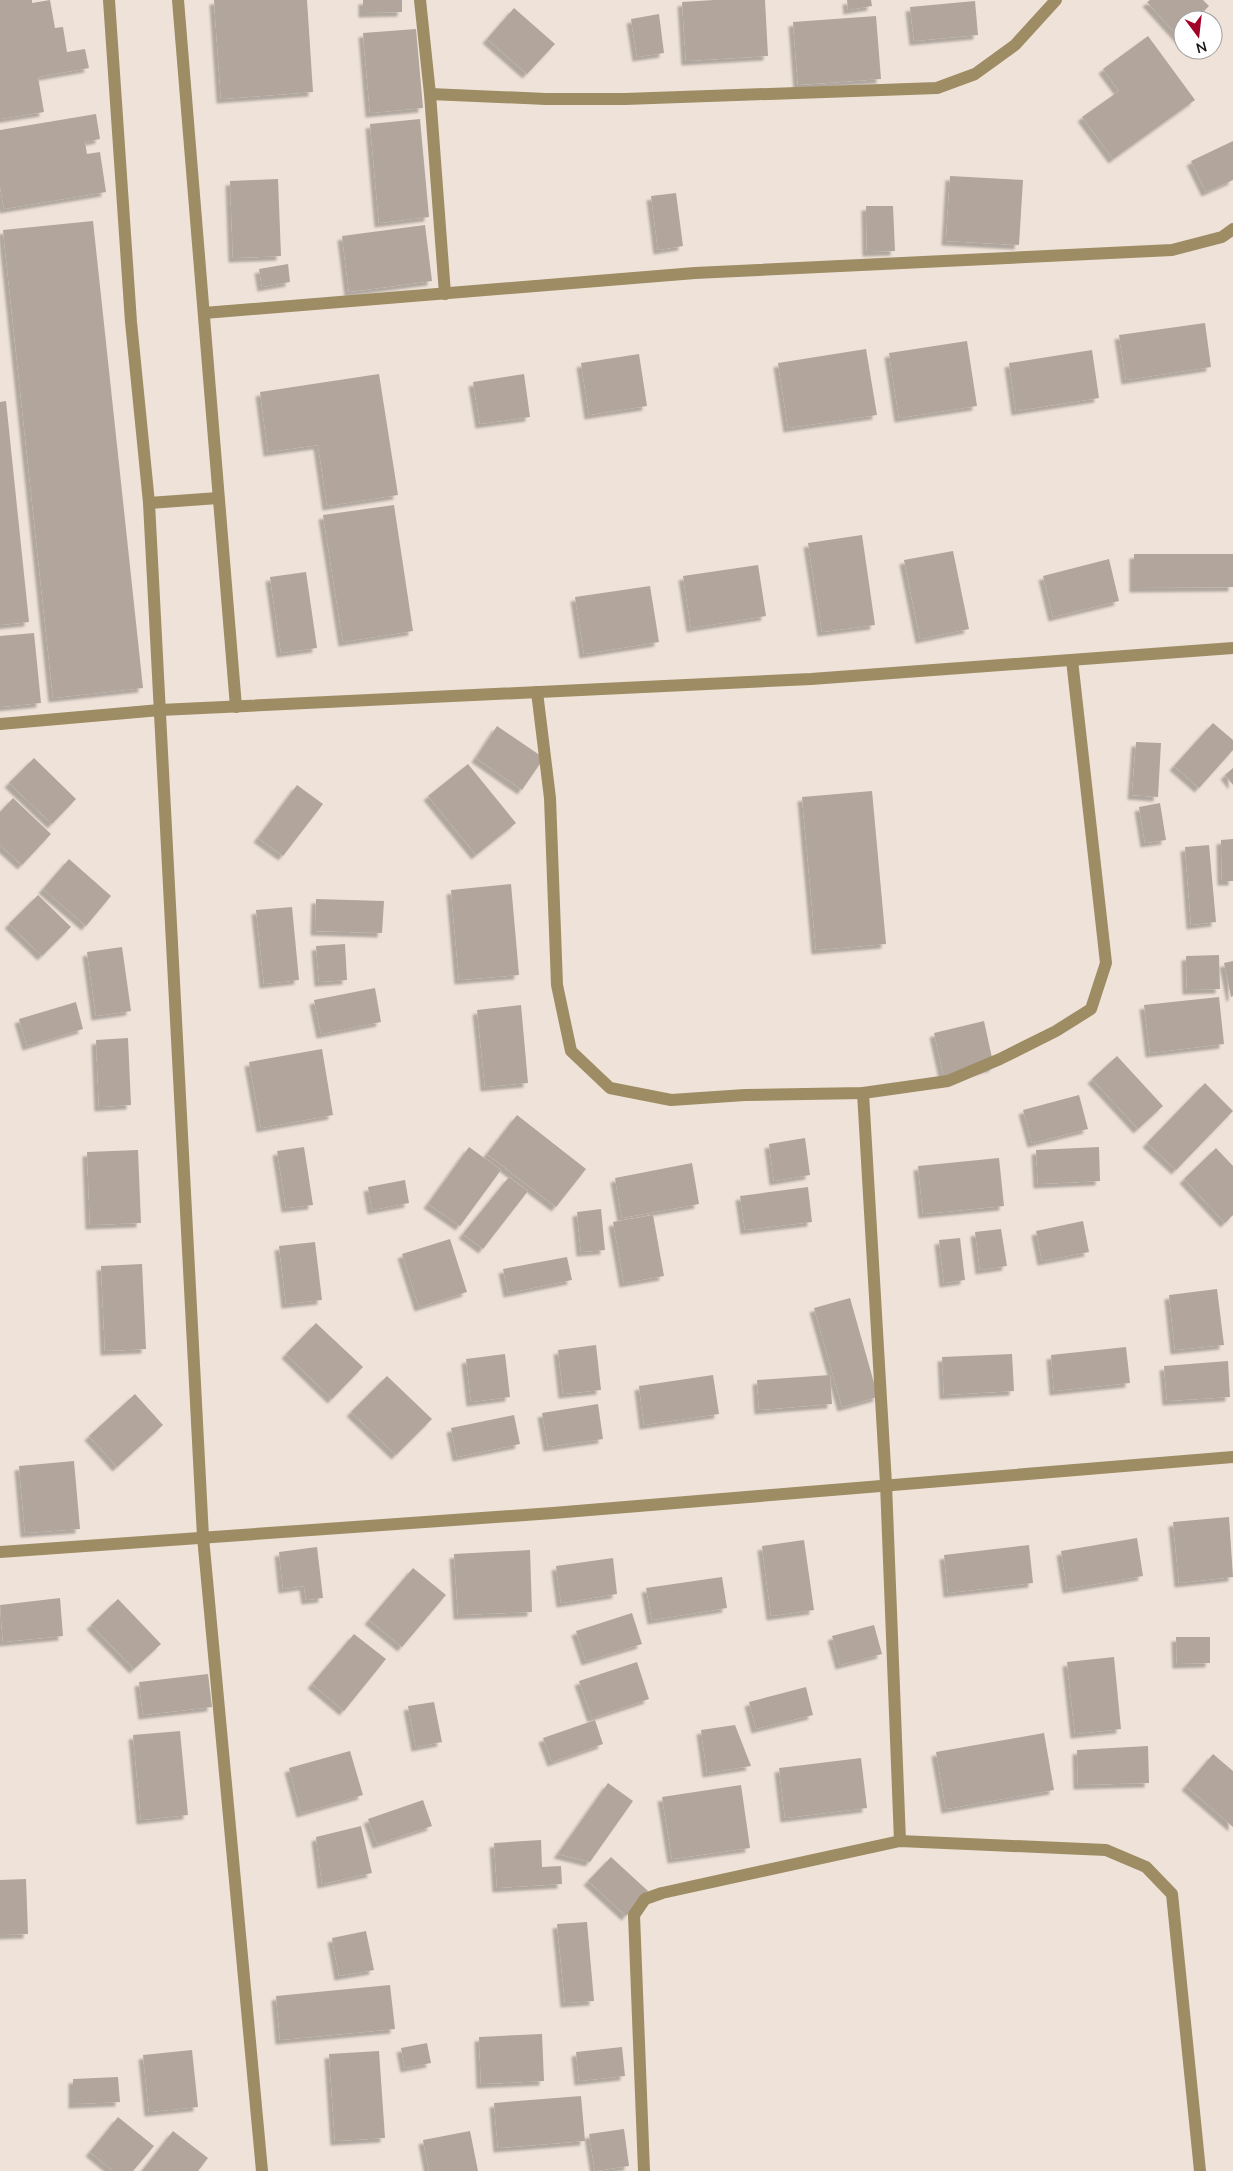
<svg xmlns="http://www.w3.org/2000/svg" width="1233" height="2171" font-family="'Nunito Sans',sans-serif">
  <defs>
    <filter id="shadow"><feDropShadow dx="-4.5" dy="4.5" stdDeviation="1" flood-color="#0004"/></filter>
  </defs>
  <rect width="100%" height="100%" fill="#efe2d8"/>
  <g fill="#b2a69c" filter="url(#shadow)">
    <path d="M0,0H32V3L50,0L55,28L63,27L67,52L85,49L89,68L38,77L44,112L0,119Z"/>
    <path d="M214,0H307L313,92L221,99Z"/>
    <path d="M363,0H402V12L363,13Z"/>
    <path d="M714,0H765L768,56L686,61L682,2Z"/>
    <path d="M847,0H871L872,6L848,10Z"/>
    <path d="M1150,0H1203L1209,6L1203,12L1210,20H1183V42L1147,2Z"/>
    <path d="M975,1L978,35L914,41L910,7Z"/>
    <path d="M514,8L555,44L527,74L487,39Z"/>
    <path d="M659,14L664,53L637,57L631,19Z"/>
    <path d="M876,16L881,79L798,85L793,22Z"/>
    <path d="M416,29L423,108L370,113L363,33Z"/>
    <path d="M1148,36L1195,100L1113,159L1082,117L1119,91L1103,69Z"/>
    <path d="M96,114L100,139L85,142L87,154L100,152L106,192L4,209L0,187V130Z"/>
    <path d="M420,119L429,217L379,223L370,124Z"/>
    <path d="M1233,141V180L1206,192L1191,161Z"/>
    <path d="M950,176L1023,180L1019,245L946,241Z"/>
    <path d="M278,179L281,256L233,258L230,181Z"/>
    <path d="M676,193L683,246L658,250L651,196Z"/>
    <path d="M866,206H893L895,251L867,252Z"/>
    <path d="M93,221L143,688L53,698L3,230Z"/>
    <path d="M425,225L432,281L349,292L342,236Z"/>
    <path d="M288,264L290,282L262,287L259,269Z"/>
    <path d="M1205,323L1211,367L1126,380L1119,335Z"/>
    <path d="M967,341L977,406L899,418L889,353Z"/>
    <path d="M866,349L877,415L788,428L778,363Z"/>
    <path d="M1092,350L1099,398L1016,411L1009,363Z"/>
    <path d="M639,354L647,406L589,415L581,363Z"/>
    <path d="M379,374L398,495L327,506L318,445L268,452L260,392Z"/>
    <path d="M524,374L530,417L480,424L473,382Z"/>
    <path d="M6,401L29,622L0,625V402Z"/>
    <path d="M394,505L413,631L343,642L323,515Z"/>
    <path d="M862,535L875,625L822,632L808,543Z"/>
    <path d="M953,551L969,629L920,639L904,560Z"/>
    <path d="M1134,554H1233V587L1134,588Z"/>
    <path d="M1109,559L1119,601L1053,617L1043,576Z"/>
    <path d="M758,565L766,616L691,628L683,576Z"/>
    <path d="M306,572L317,648L281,653L270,577Z"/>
    <path d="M650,586L659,642L584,654L575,597Z"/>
    <path d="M34,633L41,703L0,707V636Z"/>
    <path d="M1213,723L1233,740V750L1199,788L1174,766Z"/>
    <path d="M497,726L544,758L522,790L476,758Z"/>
    <path d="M1136,742L1161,743L1158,797L1132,795Z"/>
    <path d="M34,758L76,799L52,824L9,783Z"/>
    <path d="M468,764L516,823L476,855L428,796Z"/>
    <path d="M1233,768V785L1225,775Z"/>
    <path d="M297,785L323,804L283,856L258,838Z"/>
    <path d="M872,791L886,944L816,950L802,797Z"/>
    <path d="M13,798L51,834L22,865L0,845V812Z"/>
    <path d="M1160,803L1166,840L1145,843L1139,807Z"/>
    <path d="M1233,839V881H1222L1221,840Z"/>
    <path d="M1209,845L1216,922L1191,925L1185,847Z"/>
    <path d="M69,859L111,896L86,926L43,889Z"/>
    <path d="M511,884L519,975L459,980L451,890Z"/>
    <path d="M38,895L71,927L42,956L9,924Z"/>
    <path d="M316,899L384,901L382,933L315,931Z"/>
    <path d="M292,907L299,980L264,984L256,910Z"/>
    <path d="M345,944L347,980L319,982L316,946Z"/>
    <path d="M122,947L131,1011L96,1016L87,952Z"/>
    <path d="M1219,955L1220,989L1187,990L1186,956Z"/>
    <path d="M1233,961V996L1231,997L1224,963Z"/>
    <path d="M375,988L381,1022L321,1034L314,1000Z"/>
    <path d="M1219,997L1224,1044L1150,1053L1144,1005Z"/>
    <path d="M76,1002L83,1029L27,1046L19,1019Z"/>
    <path d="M521,1005L528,1083L485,1087L477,1010Z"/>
    <path d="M984,1021L994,1067L944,1078L934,1033Z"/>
    <path d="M128,1038L131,1105L99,1107L96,1040Z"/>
    <path d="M322,1049L333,1115L261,1128L249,1062Z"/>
    <path d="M1117,1056L1163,1106L1138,1129L1092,1079Z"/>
    <path d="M1205,1083L1233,1111L1176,1170L1147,1143Z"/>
    <path d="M1079,1095L1088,1129L1032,1143L1023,1110Z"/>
    <path d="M517,1115L586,1169L556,1207L487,1154Z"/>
    <path d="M805,1138L810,1175L774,1181L769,1144Z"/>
    <path d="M304,1147L313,1205L286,1208L277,1151Z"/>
    <path d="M469,1147L501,1170L460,1226L428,1204Z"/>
    <path d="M1099,1147L1100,1181L1038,1184L1036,1150Z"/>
    <path d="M1216,1148L1233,1166V1215L1225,1223L1184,1179Z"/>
    <path d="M138,1150L141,1223L90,1225L87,1152Z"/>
    <path d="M999,1158L1004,1206L923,1214L918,1166Z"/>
    <path d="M692,1163L699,1204L622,1218L615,1178Z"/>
    <path d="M509,1177L528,1191L483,1249L463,1234Z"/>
    <path d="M405,1180L409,1203L372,1210L368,1187Z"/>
    <path d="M808,1187L812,1222L745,1230L740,1196Z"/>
    <path d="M601,1209L605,1250L581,1252L577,1212Z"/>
    <path d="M653,1215L664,1276L624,1283L613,1222Z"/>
    <path d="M1083,1221L1089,1252L1042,1261L1036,1231Z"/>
    <path d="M1001,1229L1007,1266L980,1270L975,1232Z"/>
    <path d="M960,1238L965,1280L944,1283L939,1240Z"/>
    <path d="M450,1239L467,1292L419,1307L402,1254Z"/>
    <path d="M315,1242L322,1300L286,1304L279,1246Z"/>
    <path d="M567,1257L572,1280L508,1293L503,1269Z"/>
    <path d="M142,1264L146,1349L105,1351L101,1266Z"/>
    <path d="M1217,1289L1224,1345L1175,1350L1169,1295Z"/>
    <path d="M850,1298L878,1397L842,1407L814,1308Z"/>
    <path d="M316,1323L363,1367L332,1399L286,1354Z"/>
    <path d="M596,1345L601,1390L563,1394L558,1350Z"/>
    <path d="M1126,1347L1130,1383L1054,1391L1051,1355Z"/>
    <path d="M505,1354L510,1397L471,1402L466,1359Z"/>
    <path d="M1012,1354L1014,1391L944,1395L942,1357Z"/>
    <path d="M1228,1361L1230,1397L1167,1401L1164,1366Z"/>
    <path d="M713,1375L719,1414L644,1425L639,1386Z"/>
    <path d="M830,1375L832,1404L759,1410L757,1380Z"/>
    <path d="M387,1376L432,1419L396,1455L351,1412Z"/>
    <path d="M135,1394L163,1425L117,1467L89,1436Z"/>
    <path d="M598,1404L603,1439L548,1447L542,1413Z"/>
    <path d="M514,1415L520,1444L457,1457L451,1428Z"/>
    <path d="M74,1461L80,1529L25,1533L19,1466Z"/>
    <path d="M1229,1517L1233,1577L1179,1583L1173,1522Z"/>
    <path d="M1137,1538L1143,1576L1067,1589L1061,1551Z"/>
    <path d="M804,1540L814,1610L771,1616L762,1546Z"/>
    <path d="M1029,1545L1033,1583L948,1593L944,1555Z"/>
    <path d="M317,1547L323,1598L306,1600L304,1586L283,1589L279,1552Z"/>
    <path d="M530,1550L532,1612L458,1615L454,1554Z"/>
    <path d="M613,1558L617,1594L561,1603L556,1566Z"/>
    <path d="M413,1568L446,1595L402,1647L369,1620Z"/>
    <path d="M722,1577L727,1608L652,1620L646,1588Z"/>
    <path d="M60,1598L63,1636L3,1642L0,1605Z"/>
    <path d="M118,1599L161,1644L134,1669L91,1625Z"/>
    <path d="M632,1613L642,1644L586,1661L576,1631Z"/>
    <path d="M874,1625L882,1654L840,1665L832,1636Z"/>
    <path d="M354,1634L386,1659L344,1711L312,1684Z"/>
    <path d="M1176,1637H1210V1663L1177,1664Z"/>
    <path d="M1114,1657L1121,1729L1075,1734L1067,1662Z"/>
    <path d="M637,1662L649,1699L592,1718L579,1681Z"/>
    <path d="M208,1674L212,1707L143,1715L139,1682Z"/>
    <path d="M806,1687L813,1715L756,1729L749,1702Z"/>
    <path d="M434,1702L442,1742L416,1747L408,1706Z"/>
    <path d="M595,1720L603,1744L552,1762L543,1738Z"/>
    <path d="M735,1725L751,1766L707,1773L701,1730Z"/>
    <path d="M180,1731L188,1815L141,1820L133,1735Z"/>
    <path d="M1044,1733L1054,1790L946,1809L936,1752Z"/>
    <path d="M1148,1746L1149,1783L1078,1785L1077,1750Z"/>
    <path d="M350,1751L363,1795L301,1813L289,1768Z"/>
    <path d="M1213,1754L1233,1771V1827L1186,1786Z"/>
    <path d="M861,1758L867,1808L785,1818L779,1768Z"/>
    <path d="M608,1783L633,1801L590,1862L558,1854Z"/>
    <path d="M741,1785L750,1848L672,1859L662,1797Z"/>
    <path d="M423,1800L432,1826L377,1844L368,1819Z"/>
    <path d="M361,1826L372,1873L322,1884L316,1837Z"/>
    <path d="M541,1840L542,1867L561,1866L562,1884L497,1888L494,1843Z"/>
    <path d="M611,1857L648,1891L626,1916L588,1881Z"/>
    <path d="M26,1879L28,1934L0,1935V1880Z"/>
    <path d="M587,1922L594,2001L565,2003L557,1924Z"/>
    <path d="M366,1931L374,1970L339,1976L332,1938Z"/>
    <path d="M390,1985L395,2029L280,2040L276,1996Z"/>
    <path d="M542,2034L544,2081L481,2084L479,2037Z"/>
    <path d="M427,2043L431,2063L405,2068L401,2048Z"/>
    <path d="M622,2047L625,2076L579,2081L576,2052Z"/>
    <path d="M192,2050L198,2107L149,2112L143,2055Z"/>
    <path d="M379,2051L385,2138L335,2141L329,2054Z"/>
    <path d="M118,2077L120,2102L73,2104V2079Z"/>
    <path d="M581,2096L585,2141L498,2148L494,2103Z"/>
    <path d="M118,2117L154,2146L133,2171H113L90,2152Z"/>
    <path d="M624,2129L629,2166L595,2171L589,2134Z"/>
    <path d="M173,2131L208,2158L198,2171H142Z"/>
    <path d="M470,2131L478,2171H429L423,2140Z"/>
  </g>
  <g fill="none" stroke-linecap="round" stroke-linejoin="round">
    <g stroke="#9d8c64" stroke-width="12">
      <path d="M109,0L131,322L149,503L203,1537L262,2171"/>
      <path d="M178,0L236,707"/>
      <path d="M420,0L430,94L445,294"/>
      <path d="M430,94L546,99H625L937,88L975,74L1015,45L1056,0"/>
      <path d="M204,313L695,273L1172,250L1222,237L1233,229"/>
      <path d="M149,503L218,498"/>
      <path d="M537,692L550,798L557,985L571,1051L610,1088L671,1100L745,1095L863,1093L948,1081L1000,1059L1056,1031L1091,1009L1106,963L1072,660"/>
      <path d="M0,724L160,710L811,679L1233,648"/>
      <path d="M863,1093L886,1484L900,1841"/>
      <path d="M0,1552L553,1513L1233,1457"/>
      <path d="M644,2171L634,1915L645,1899L662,1893L900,1841L1106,1850L1146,1867L1172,1894L1200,2171"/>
    </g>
  </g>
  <g transform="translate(1198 35) rotate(165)"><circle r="24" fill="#ffffff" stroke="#a4a2a1"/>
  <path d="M0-4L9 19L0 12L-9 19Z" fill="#a20226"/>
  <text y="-8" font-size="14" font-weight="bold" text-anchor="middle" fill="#1b1613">N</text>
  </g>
</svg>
